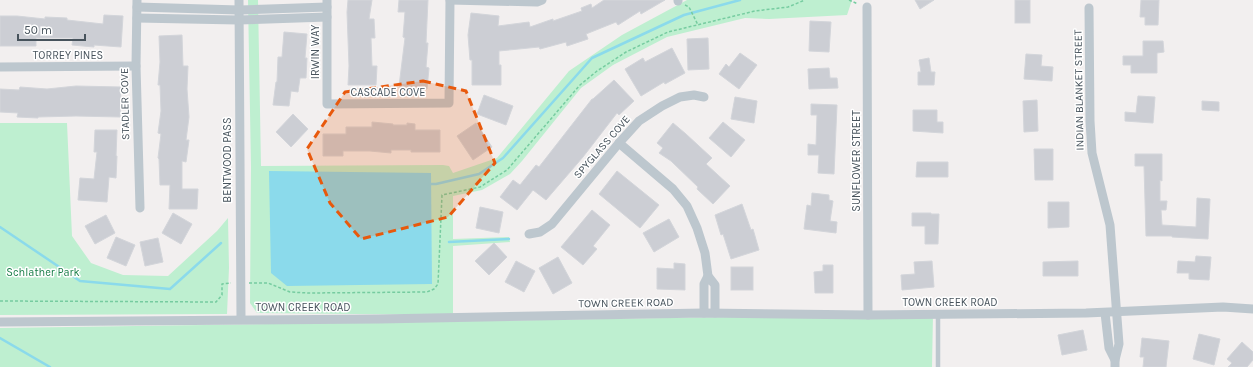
<svg xmlns="http://www.w3.org/2000/svg" width="1253" height="367" font-family="Karla,sans-serif">
  <rect width="100%" height="100%" fill="#f2efef"/>
  <g fill="#beefd0">
    <path d="M248,0H258L261,166L443,165L449,166L453,173L497,158L569,71L622,35L687,0H852L847,15L769,19L745,18L667,37L613,65L581,88L522,161L510,174L482,190L453,196V239L509,237L510,242L453,246V315L257,313L250,303L251,167Z"/>
    <path d="M0,123H67L72,236L91,263L123,275L168,276L217,231L228,218L229,268L227,314L0,315Z"/>
    <path d="M933,314L932,367H0V328Z"/>
  </g>
  <path fill="#8bdaeb" d="M269,171L431,173L432,284L287,286L271,273Z"/>
  <g fill="none" stroke-linecap="round" stroke-linejoin="round">
    <g stroke="#8bdaeb" stroke-width="2.5">
      <path d="M429,184H436L479,174L503,158L592,58L684,15L740,0"/>
      <path d="M0,227L80,281L170,289L221,243"/>
      <path d="M449,242L509,239"/>
      <path d="M0,338L50,367"/>
    </g>
  </g>
  <g fill="#ccced4" stroke="#d3d5da">
    <path d="M348,0H372L369,19H374L375,38H371L372,66H377L376,85H348L349,66L347,12Z"/>
    <path d="M399,0H428L426,43H428L426,67L429,68L427,89L399,86L405,38L403,37L405,12H398Z"/>
    <path d="M604,0H665L641,14L640,11L618,25L616,22L586,34L588,39L567,46L566,42L540,49L539,47L499,51V65H501V85H472V60H470L468,35L471,13L499,16L498,26L529,22L530,27L553,19V21L582,11L581,8L591,4L592,8Z"/>
    <path d="M915,0H934L920,9Z"/>
    <rect x="1015" y="0" width="15" height="23"/>
    <path d="M1141,0H1159L1158,25H1145V17H1140Z"/>
    <path d="M104,15L123,16L121,47L94,45V47L72,45L73,38H36V46H0V16H17L45,19V17L67,18V20L103,24Z"/>
    <path d="M810,21L831,22L829,52L809,51Z"/>
    <path d="M284,32L307,34L305,58H307L306,78H300L298,92L291,91L289,106L273,105L276,82H277L278,57H282Z"/>
    <path d="M182,35L183,66H188L187,89L189,117L186,140H189L186,162L182,161V189H198L197,209H169L170,185H160L159,159L158,158L161,134L158,133L161,111L160,85H158L160,62L159,36Z"/>
    <path d="M708,38L709,69L688,70L687,39Z"/>
    <path d="M1143,41H1163L1164,52L1157,53V73H1131V65H1123V56H1143Z"/>
    <path d="M672,48L685,73L665,84L664,82L641,96L625,69L643,58L645,62Z"/>
    <path d="M740,53L757,65L739,89L719,74L726,64L729,67Z"/>
    <path d="M1026,54L1042,55L1041,66L1053,67L1052,81L1024,79Z"/>
    <path d="M929,58L931,72H935L934,85H918V72H921L919,60Z"/>
    <path d="M829,68L830,78H837L838,88L809,89L808,69Z"/>
    <path d="M614,80L634,101L619,115L617,113L583,157L546,200L533,190L517,210L500,197L513,180L520,185L536,165L539,167L592,99H593Z"/>
    <path d="M76,86L121,87L120,117L76,116L38,117V118L17,117L18,113L0,112V89L19,90L20,87L47,89Z"/>
    <path d="M484,95L513,106L506,125L477,114Z"/>
    <path d="M1138,96L1155,97L1153,123L1125,121V112L1136,113Z"/>
    <path d="M735,97L757,101L754,123L731,119Z"/>
    <path d="M1037,100L1038,131L1024,132L1023,101Z"/>
    <path d="M1202,101L1219,102V111L1202,110Z"/>
    <path d="M811,104L837,105L834,174L818,173L819,155H808V144L816,145L817,115H811Z"/>
    <path d="M913,110H937V122H943V133L913,131Z"/>
    <path d="M293,114L308,129L291,147L276,132Z"/>
    <path d="M372,122L393,124V125H407V123L415,124V130H440V152H411V150H391V153L370,151H343V156H323V134H346V127H372Z"/>
    <path d="M723,122L745,140L731,157L709,138Z"/>
    <path d="M476,123L492,147L473,160L457,136Z"/>
    <path d="M673,123L686,134L712,158L706,164L730,186L713,204L697,189L698,187L671,161L659,153L663,148L657,143Z"/>
    <path d="M95,130H117L116,156H117L116,178L109,177L107,202L78,200L80,178L94,179L97,152H94Z"/>
    <path d="M1034,149H1053V180H1035Z"/>
    <path d="M1135,154H1162V181L1160,180V201H1167L1166,210H1161L1162,225L1196,227L1197,198L1210,199L1208,239L1172,237V236H1146L1144,166H1135Z"/>
    <path d="M917,162H948V177H916Z"/>
    <path d="M617,171L659,205L640,228L599,194Z"/>
    <path d="M812,193L829,195V200L833,201L830,221L837,222L836,233L804,229L807,205L811,206Z"/>
    <path d="M1048,202H1069V227L1048,228Z"/>
    <path d="M742,204L751,230L753,229L759,250L731,259L723,234L721,235L715,215Z"/>
    <path d="M480,207L503,212L499,233L476,228Z"/>
    <path d="M592,210L610,225L593,246L597,249L583,265L561,247Z"/>
    <path d="M173,213L192,224L181,244L162,233Z"/>
    <path d="M912,213H931V214H939L938,244H925V226H912Z"/>
    <path d="M106,215L115,233L95,244L85,226Z"/>
    <path d="M669,219L679,237L654,252L643,233Z"/>
    <path d="M116,237L135,245L126,266L107,258Z"/>
    <path d="M158,238L163,262L145,266L140,242Z"/>
    <path d="M494,243L507,257L489,275L475,261Z"/>
    <path d="M1196,256L1211,257L1209,280L1189,279V273H1177L1178,261L1195,262Z"/>
    <path d="M558,257L572,283L553,294L539,268Z"/>
    <path d="M516,261L535,271L524,292L505,282Z"/>
    <path d="M932,261L934,287L902,290L901,275L915,274L914,262Z"/>
    <path d="M1078,261V276H1043V262Z"/>
    <path d="M674,263L685,264V290L657,289V268L674,269Z"/>
    <path d="M823,265H833V293H815L814,272L823,271Z"/>
    <rect x="731" y="267" width="22" height="23"/>
    <path d="M1083,330L1087,350L1062,355L1058,335Z"/>
    <path d="M1199,334L1220,339L1214,365L1193,359Z"/>
    <path d="M1142,338L1169,341L1166,367H1143L1144,357H1140Z"/>
    <path d="M1242,342L1253,352V360L1247,367H1228L1232,363L1227,359Z"/>
  </g>
  <g fill="none" stroke-linecap="round" stroke-linejoin="round">
    <g stroke="#76cca0" stroke-width="1.5" stroke-dasharray="3 2" stroke-linecap="butt">
      <path d="M849,0L858,4"/>
      <path d="M685,5L689,7L698,25"/>
      <path d="M249,283H268L290,292L308,293L427,292L434,289L438,284L442,195L480,187L507,170L580,85L597,71L626,52L668,32L755,11L788,7L805,0"/>
      <path d="M0,301L216,302L222,295V284L231,283"/>
    </g>
    <path stroke="#bdc7ce" stroke-width="4.5" d="M938,367V314"/>
    <g stroke="#bdc7ce" stroke-width="9">
      <path d="M137,0L136,66L140,208"/>
      <path d="M239,0L241,319"/>
      <path d="M327,0V104L449,103L450,0"/>
      <path d="M450,0L537,2L542,0"/>
      <path d="M678,0V1"/>
      <path d="M137,7L239,10L327,7"/>
      <path d="M867,7L868,315"/>
      <path d="M1089,8L1090,121L1092,153L1110,225L1119,344L1115,360V367"/>
      <path d="M137,18L238,20L327,17"/>
      <path d="M0,67L136,66"/>
      <path d="M619,143L673,189L687,206L697,228L705,253L708,276L715,285V313"/>
      <path d="M529,234L540,232L552,224L619,143L639,121L662,106L680,97L694,95L704,97"/>
      <path d="M704,313V284L708,276"/>
      <path d="M1105,313L1109,348L1115,360"/>
      <path d="M0,322L379,319L704,313L868,315L1086,313L1223,307L1253,309"/>
    </g>
  </g>
  <path fill="#e8590c" fill-opacity="0.2" stroke="#e8590c" stroke-width="3" stroke-dasharray="8 5" stroke-linejoin="round" d="M423,81L466,91L495,163L448,217L361,239L330,203L307,149L345,92Z"/>
  <g text-anchor="middle" dominant-baseline="central" stroke-width="3" stroke-linejoin="round" paint-order="stroke">
    <g font-size="11" fill="#47535c" stroke="#fff">
      <text transform="translate(315 52) rotate(-90)">IRWIN WAY</text>
      <text x="68" y="55">TORREY PINES</text>
      <text transform="translate(1079 90) rotate(-91)">INDIAN BLANKET STREET</text>
      <text x="388" y="92">CASCADE COVE</text>
      <text transform="translate(125 104) rotate(-91)">STADLER COVE</text>
      <text transform="translate(602 147) rotate(-49)">SPYGLASS COVE</text>
      <text transform="translate(227 160) rotate(-90)">BENTWOOD PASS</text>
      <text transform="translate(856 161) rotate(-90)">SUNFLOWER STREET</text>
      <text x="950" y="302">TOWN CREEK ROAD</text>
      <text transform="translate(626 303) rotate(-1)">TOWN CREEK ROAD</text>
      <text x="303" y="307">TOWN CREEK ROAD</text>
    </g>
    <g font-size="11" fill="#187e48" stroke="#fff">
      <text x="43" y="272">Schlather Park</text>
    </g>
  </g>
  <path d="M18 34v6h67v-6" fill="none" stroke="#47535c" stroke-width="2"/>
  <text x="24" y="34" font-size="12" fill="#47535c" stroke="#ffffff" stroke-width="3" paint-order="stroke">50 m</text>
</svg>
